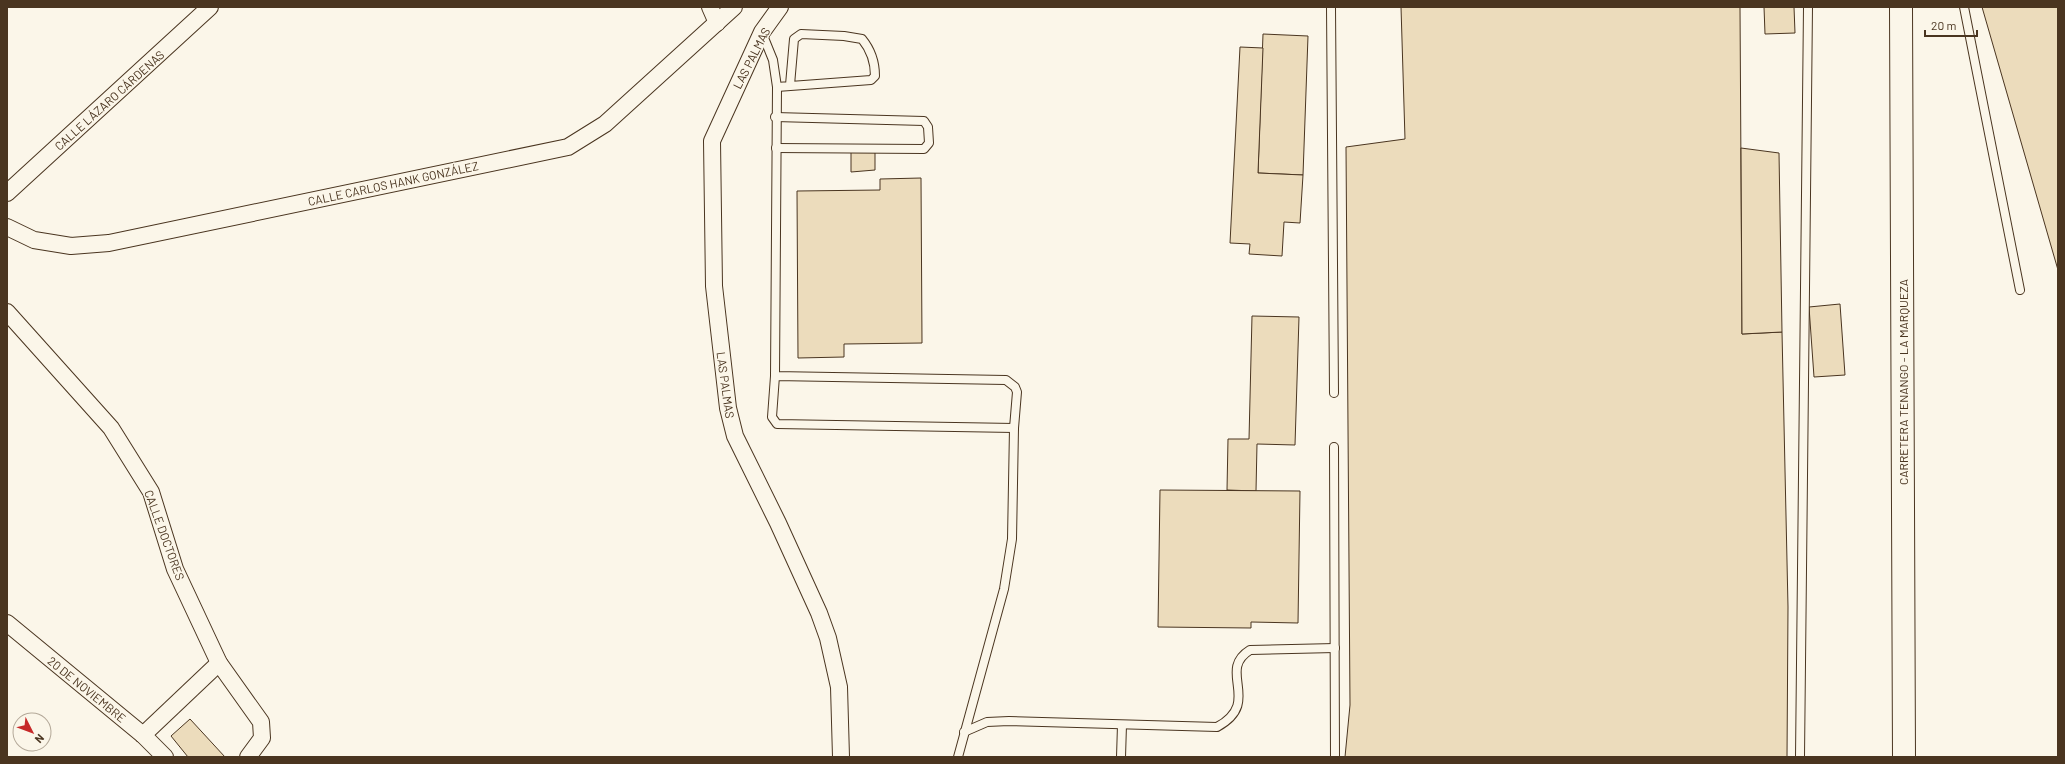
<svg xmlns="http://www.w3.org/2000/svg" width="2065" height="764" font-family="Barlow,sans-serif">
  <rect width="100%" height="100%" fill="#fbf6e9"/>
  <g fill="#ecdcbc" stroke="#4a3520">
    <path d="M1401,7H1740L1742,334L1782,332L1788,607L1787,757H1345L1350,705L1346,147L1405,139Z"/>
    <path d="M1764,7H1794L1795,33L1765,34Z"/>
    <path d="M1982,7H2058V270Z"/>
    <path d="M1263,34L1308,36L1303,175L1258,173Z"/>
    <path d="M1240,47L1263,48L1258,173L1303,175L1300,223L1284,222L1282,256L1249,254L1250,244L1230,243Z"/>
    <path d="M1741,148L1779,153L1782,332L1742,334Z"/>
    <path d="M875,151V170L851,172V152Z"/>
    <path d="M921,178L922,343L844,344V357L798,358L797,191L880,190V179Z"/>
    <path d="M1840,304L1845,375L1814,377L1809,307Z"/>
    <path d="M1252,316L1299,317L1295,445L1257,444L1256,491L1227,490L1228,439H1249Z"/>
    <path d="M1160,490L1300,491L1298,623L1251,622V628L1158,627Z"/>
    <path d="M190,719L225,757H188L171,736Z"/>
  </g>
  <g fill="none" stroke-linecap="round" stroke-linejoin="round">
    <defs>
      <g id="lane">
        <path d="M1331,7L1334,393"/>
        <path d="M1964,7L2020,290"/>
        <path d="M762,33L773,60L777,87L775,376L772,417L777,424L1014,428L1017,392L1015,387L1006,380L775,376"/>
        <path d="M777,87L871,80L875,76C875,62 871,50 862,39L844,36L801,34L794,39L790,85"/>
        <path d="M775,117L924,121L928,127L929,143L924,149L776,148"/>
        <path d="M1334,447L1335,757"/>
        <path d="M964,732L987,722L1009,721L1217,727C1263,702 1216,671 1250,650L1335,648"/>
        <path d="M958,757L1004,589L1012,539L1014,428"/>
        <path d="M1121,757L1122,725"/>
        <path d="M1800,757L1808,7"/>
      </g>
      <g id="street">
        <path d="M710,7L717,23"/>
        <path d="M780,7L762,32L712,141L714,286L728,408L735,436L778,523L819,613L828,638L839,687L841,757"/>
        <path d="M7,193L210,7"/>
        <path d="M7,227L34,240L71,246L109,243L568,147L605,124L734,7"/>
        <path d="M7,312L111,428L151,492L175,569L219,663L261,722L262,738L248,757"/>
        <path d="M7,623L143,735L165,757"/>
        <path d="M143,735L219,663"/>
      </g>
      <path id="secondary" d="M1901,7L1904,757"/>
    </defs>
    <use href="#lane" stroke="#4a3520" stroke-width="10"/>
    <use href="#street" stroke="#4a3520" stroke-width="18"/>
    <use href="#secondary" stroke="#4a3520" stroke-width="24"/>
    <use href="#lane" stroke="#fbf6e9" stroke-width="8"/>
    <use href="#street" stroke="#fbf6e9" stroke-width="16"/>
    <use href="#secondary" stroke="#fbf6e9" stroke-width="22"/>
  </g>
  <g text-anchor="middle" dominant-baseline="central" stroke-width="3" stroke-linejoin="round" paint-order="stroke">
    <g font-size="12" fill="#4a3520" stroke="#fbf6e9">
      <text transform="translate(751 58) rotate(-63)">LAS PALMAS</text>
      <text transform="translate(109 100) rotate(-42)">CALLE LÁZARO CÁRDENAS</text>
      <text transform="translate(393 183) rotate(-12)">CALLE CARLOS HANK GONZÁLEZ</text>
      <text transform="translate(1903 382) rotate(-90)">CARRETERA TENANGO - LA MARQUEZA</text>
      <text transform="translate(726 385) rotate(82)">LAS PALMAS</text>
      <text transform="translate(165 535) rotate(70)">CALLE DOCTORES</text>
      <text transform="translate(87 689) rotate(39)">20 DE NOVIEMBRE</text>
    </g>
  </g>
  <rect width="2065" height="764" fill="none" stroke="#4a3520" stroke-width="16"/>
  <g transform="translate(32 732) rotate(132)"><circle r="19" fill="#fbf6e9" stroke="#b4a999"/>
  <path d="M0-3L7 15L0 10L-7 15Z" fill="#c62828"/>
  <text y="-6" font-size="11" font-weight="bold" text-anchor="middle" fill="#4a3520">N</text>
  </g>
  <path d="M1925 30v6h52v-6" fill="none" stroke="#4a3520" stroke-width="2"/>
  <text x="1931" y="30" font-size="12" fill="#4a3520" stroke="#fbf6e9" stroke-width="3" paint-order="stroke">20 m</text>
</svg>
